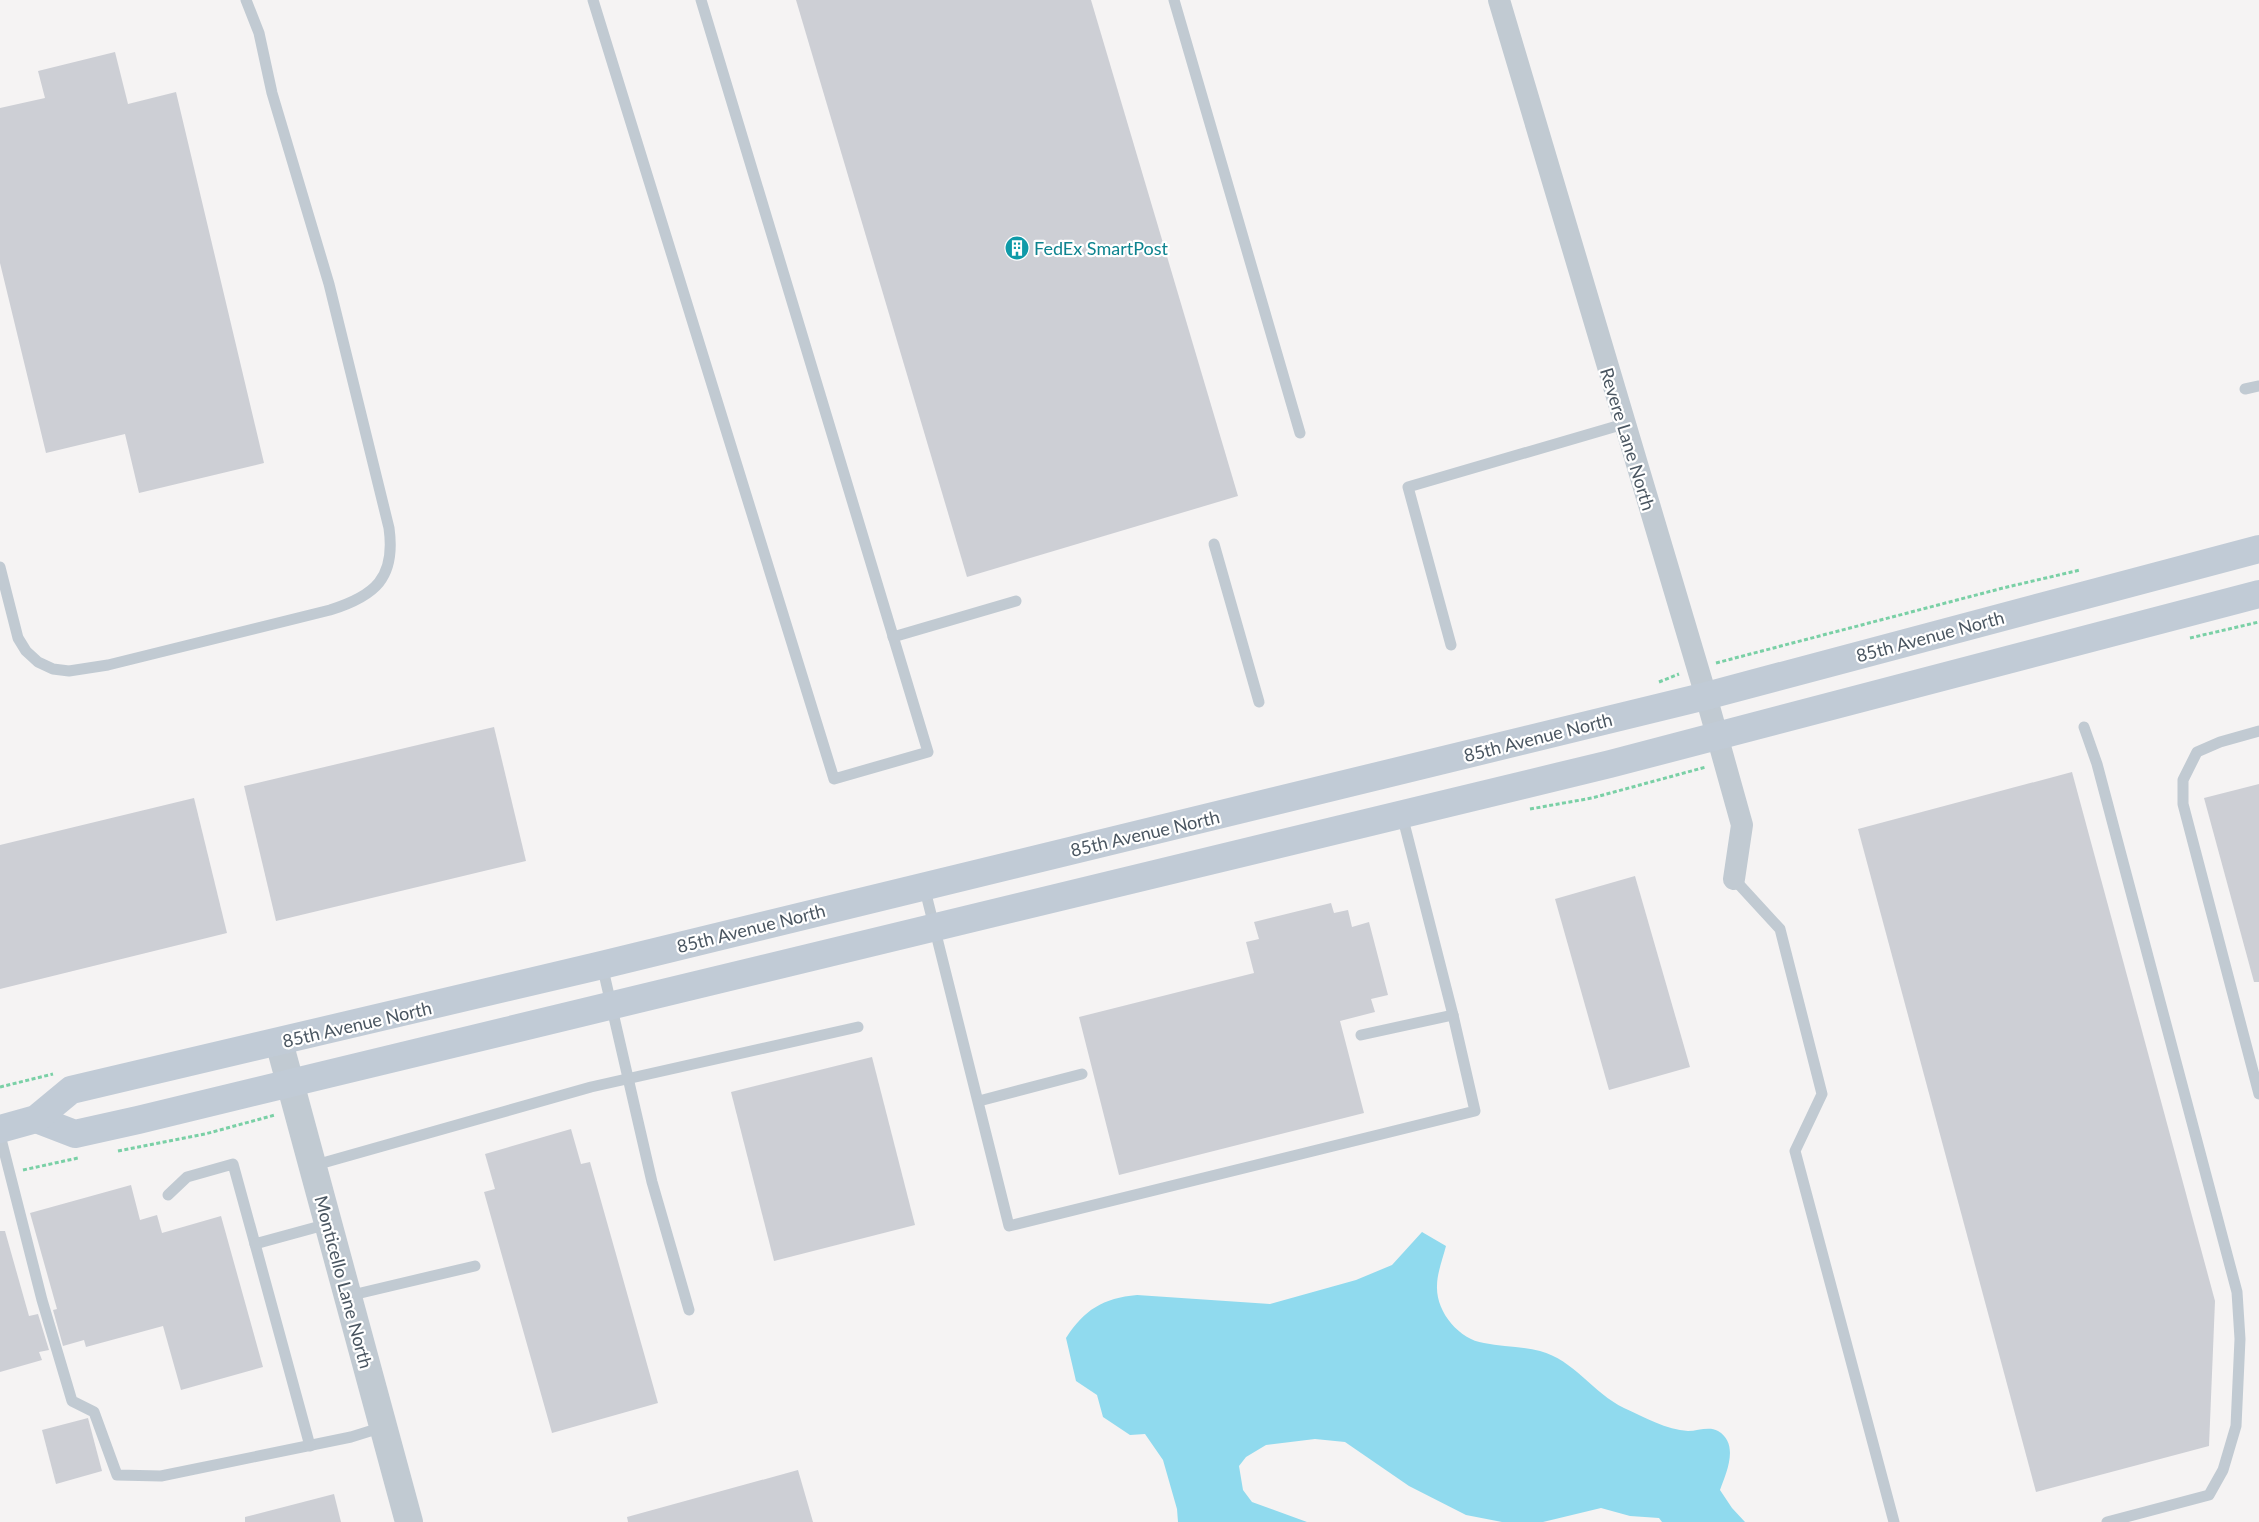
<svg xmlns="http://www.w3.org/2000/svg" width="2259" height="1522" font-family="Lato,sans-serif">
  <rect width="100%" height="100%" fill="#f5f3f3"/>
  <path fill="#90daee" d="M1422,1232L1446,1246C1443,1258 1437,1273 1437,1286C1436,1312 1459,1339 1484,1343C1502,1347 1522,1346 1540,1351C1574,1360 1593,1393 1624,1408C1644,1417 1667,1430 1688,1431C1698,1431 1709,1426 1718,1431C1740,1444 1726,1473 1720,1490L1732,1508L1745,1522H1662L1659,1518L1630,1516L1601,1508L1543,1522H1502L1466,1515L1409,1486L1345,1442L1315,1439L1266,1445L1246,1457L1239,1466L1243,1490L1252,1502L1307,1522H1178L1177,1509L1163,1460L1145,1434L1130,1435L1103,1417L1097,1395L1076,1381L1066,1338C1084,1310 1103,1298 1137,1295L1270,1304L1356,1280L1392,1265Z"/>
  <g fill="#cdcfd5">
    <path d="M796,0H1091L1238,496L967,577Z"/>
    <path d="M115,52L128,104L176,92L264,463L139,493L125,434L46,453L0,263V108L45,98L38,71Z"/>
    <path d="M494,727L526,861L276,921L244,786Z"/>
    <path d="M2072,772L2215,1301L2209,1446L2036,1492L1858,829Z"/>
    <path d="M2259,784V982H2254L2204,798Z"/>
    <path d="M194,798L227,933L0,989V845Z"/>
    <path d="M1635,876L1690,1067L1609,1090L1555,899Z"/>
    <path d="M1331,903L1334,913L1348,910L1352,927L1369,922L1388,995L1371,999L1375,1012L1340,1021L1364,1113L1119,1175L1079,1017L1254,973L1246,942L1259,939L1254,922Z"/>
    <path d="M872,1057L915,1225L774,1261L731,1092Z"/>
    <path d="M571,1129L581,1164L590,1162L658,1403L552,1433L484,1192L495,1189L485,1154Z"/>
    <path d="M131,1185L140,1220L157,1215L162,1233L221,1216L263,1367L181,1390L163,1326L86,1347L84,1340L63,1346L53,1310L57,1309L30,1213Z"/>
    <path d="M0,1231H5L29,1316L38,1314L49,1350L39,1352L42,1360L0,1372Z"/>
    <path d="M88,1418L102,1471L56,1484L42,1430Z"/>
    <path d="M798,1470L813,1522H628L627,1517Z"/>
    <path d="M334,1494L341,1522H245V1517Z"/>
  </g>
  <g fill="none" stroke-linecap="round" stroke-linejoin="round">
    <g stroke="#7ad0a6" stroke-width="3" stroke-dasharray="4 2.5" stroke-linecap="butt">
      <path d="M2190,638L2259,622"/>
      <path d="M1716,663L2003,588L2080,570"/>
      <path d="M1659,682L1679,674"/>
      <path d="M1530,809L1592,798L1706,767"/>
      <path d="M0,1087L53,1074"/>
      <path d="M118,1151L205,1134L275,1115"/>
      <path d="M23,1170L78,1158"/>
    </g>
    <g stroke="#c1cad2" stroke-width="11">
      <path d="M593,0L834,779L928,752L701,0"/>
      <path d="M1174,0L1300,433"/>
      <path d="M2245,389L2259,386"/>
      <path d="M1214,544L1259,702"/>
      <path d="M0,567L18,638L26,651L38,662L53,669L69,671L108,665L330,610C375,596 396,578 389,528L329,284L272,93L259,33L246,0"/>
      <path d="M893,637L1016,601"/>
      <path d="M1451,645L1408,487L1624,424"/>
      <path d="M2084,727L2097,764L2237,1292L2240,1339L2236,1426L2223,1470L2209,1495L2107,1522"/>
      <path d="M2259,731L2220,742L2197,752L2183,780V804L2259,1094"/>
      <path d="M1734,879L1780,929L1822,1094L1795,1151L1894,1522"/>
      <path d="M924,886L1009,1226L1475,1111L1453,1015L1402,815"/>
      <path d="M602,965L652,1182L689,1310"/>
      <path d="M1361,1035L1453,1015"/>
      <path d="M979,1101L1082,1074"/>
      <path d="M0,1135L42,1300L72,1401L94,1412L117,1475L161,1476L351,1437L383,1427"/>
      <path d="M312,1166L591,1087L858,1027"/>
      <path d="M168,1195L187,1177L233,1164L255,1244L328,1224"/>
      <path d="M255,1244L310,1446"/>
      <path d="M348,1296L475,1266"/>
    </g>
    <path stroke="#c1cad2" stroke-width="22" d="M1499,0L1706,696L1742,825L1734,879"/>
    <path stroke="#c1cad2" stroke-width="28" d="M279,1042L409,1522"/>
    <g stroke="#c1cbd6" stroke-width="28">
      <path d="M36,1119L75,1134L138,1120L1610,764L2259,594"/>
      <path d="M0,1129L36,1119L71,1090L602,965L1706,696L2259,549"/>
    </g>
  </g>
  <defs>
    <symbol id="building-disc" viewBox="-11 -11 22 22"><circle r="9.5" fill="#0f9aa8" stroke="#fff"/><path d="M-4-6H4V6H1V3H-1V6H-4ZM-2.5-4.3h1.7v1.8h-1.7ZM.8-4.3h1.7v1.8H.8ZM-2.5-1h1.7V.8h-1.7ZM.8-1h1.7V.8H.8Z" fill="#fff"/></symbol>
  </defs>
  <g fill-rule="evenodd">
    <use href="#building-disc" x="1003" y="234" width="28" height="28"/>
  </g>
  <g text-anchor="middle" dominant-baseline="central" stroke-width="4.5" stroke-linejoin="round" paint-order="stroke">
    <g font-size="18" fill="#0d838f" stroke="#fff" text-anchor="start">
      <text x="1034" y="248">FedEx SmartPost</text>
    </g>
    <g font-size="18" fill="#4a5661" stroke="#fff">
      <text transform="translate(1628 439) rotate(73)">Revere Lane North</text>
      <text transform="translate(1930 636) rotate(-15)">85th Avenue North</text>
      <text transform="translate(1538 737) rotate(-14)">85th Avenue North</text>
      <text transform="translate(1145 833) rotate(-13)">85th Avenue North</text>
      <text transform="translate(751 928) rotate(-14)">85th Avenue North</text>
      <text transform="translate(357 1024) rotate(-13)">85th Avenue North</text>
      <text transform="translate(344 1282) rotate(75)">Monticello Lane North</text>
    </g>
  </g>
</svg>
